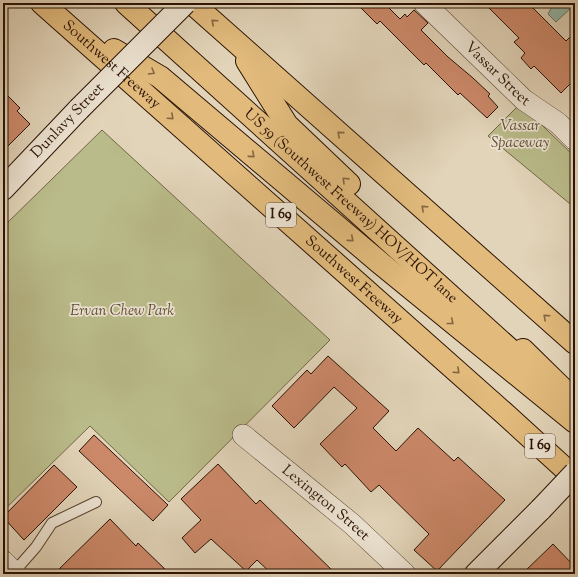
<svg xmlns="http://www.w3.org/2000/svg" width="578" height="577" font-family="'Sorts Mill Goudy',serif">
  <rect width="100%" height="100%" fill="#e2d4b9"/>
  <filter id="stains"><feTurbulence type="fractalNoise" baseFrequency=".005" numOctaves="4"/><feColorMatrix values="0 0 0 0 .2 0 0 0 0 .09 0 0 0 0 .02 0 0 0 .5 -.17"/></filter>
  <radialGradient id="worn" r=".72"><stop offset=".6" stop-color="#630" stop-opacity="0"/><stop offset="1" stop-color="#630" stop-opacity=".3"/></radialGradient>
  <g fill="#babb8a" stroke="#726646">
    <path d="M520,104L575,157V208L488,136Z"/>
    <path d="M102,130L330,340L169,502L90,426L3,511V227Z"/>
  </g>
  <path fill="#95b9ab" stroke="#6a7668" d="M554,3L572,4V7L556,22L548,14Z"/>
  <g fill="#cc896a" stroke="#291103">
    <path d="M356,3H384L400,19L405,14L407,17L414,10L428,23L421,30L448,57L473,78L490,94L488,96L498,107L487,118L460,93L458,95L426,63L424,65L380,21L377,24Z"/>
    <path d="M484,3H528L566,41L575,32V79L561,93L534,66L531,69L521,58L525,53L514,42L519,38Z"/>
    <path d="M3,91L20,108L17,111L30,124L3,151Z"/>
    <path d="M328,356L389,411L373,428L396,451L418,428L454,461L458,457L505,500L437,571L414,550L429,534L379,485L371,492L345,464L342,467L320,444L357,408L334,387L294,428L272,406L307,370L311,374Z"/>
    <path d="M94,435L168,505L153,521L79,451Z"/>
    <path d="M218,464L256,504L260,500L336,574H272L257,560L246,571L211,539L195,553L182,538L201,520L181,499Z"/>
    <path d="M54,465L77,487L24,540L3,517Z"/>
    <path d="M110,519L136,546L138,543L170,574H54Z"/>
    <path d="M553,544L575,567V574H522Z"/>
  </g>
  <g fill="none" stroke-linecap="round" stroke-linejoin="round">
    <defs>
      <path id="lane" d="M14,572L36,547L52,523L96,502"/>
      <g id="street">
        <path id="s1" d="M424,3L524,100L558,123L575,140"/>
        <path id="s2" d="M243,435L352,524L405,574"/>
        <path d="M3,561L16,574"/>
      </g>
      <g id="secondary">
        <path d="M3,189L79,109"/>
        <path d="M476,574L541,509"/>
      </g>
      <g id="highway">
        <path id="s3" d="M42,3L505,414L575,478"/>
        <path id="s4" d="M126,3L529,367"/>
        <path d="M192,3L575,343"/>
        <path d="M114,50L160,77L379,262L575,422"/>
        <path d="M247,61L287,125L349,184"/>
        <path d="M523,350L575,401"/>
      </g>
    </defs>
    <use href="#lane" stroke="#574230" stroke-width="12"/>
    <use href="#street" stroke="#574230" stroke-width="22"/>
    <use href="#secondary" stroke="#291103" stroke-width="24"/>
    <use href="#highway" stroke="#291103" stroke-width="24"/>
    <use href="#lane" stroke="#ece3d2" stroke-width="10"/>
    <use href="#street" stroke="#ece3d2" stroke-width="21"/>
    <use href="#secondary" stroke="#ece3d2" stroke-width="22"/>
    <use href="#highway" stroke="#e1ba7c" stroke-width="22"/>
    <defs>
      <g id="secondary-bridge">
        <path d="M79,109L185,3"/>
        <path d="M541,509L575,473"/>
      </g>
    </defs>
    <use href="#secondary-bridge" stroke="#291103" stroke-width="24" stroke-linecap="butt"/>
    <use href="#secondary-bridge" stroke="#ece3d2" stroke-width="22"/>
  </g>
  <defs><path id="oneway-chevron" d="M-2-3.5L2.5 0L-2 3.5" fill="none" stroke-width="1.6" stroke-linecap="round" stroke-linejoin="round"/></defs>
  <g stroke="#856640">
    <use href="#oneway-chevron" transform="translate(214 22) rotate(-138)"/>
    <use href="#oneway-chevron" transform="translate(152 72) rotate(30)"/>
    <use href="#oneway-chevron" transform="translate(171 117) rotate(42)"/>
    <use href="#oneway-chevron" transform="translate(340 134) rotate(-139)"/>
    <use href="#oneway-chevron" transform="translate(252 155) rotate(40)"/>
    <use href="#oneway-chevron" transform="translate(345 180) rotate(-136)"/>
    <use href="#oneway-chevron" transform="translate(424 208) rotate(-138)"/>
    <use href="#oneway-chevron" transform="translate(351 239) rotate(40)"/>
    <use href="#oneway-chevron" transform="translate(546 317) rotate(-138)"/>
    <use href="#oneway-chevron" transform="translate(451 322) rotate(39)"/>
    <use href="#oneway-chevron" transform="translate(457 371) rotate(42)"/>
  </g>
  <g text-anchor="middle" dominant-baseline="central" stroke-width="3.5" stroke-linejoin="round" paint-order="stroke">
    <g fill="#ece3d2" stroke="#645041" stroke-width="1">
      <rect x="266" y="203" width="30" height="24" rx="3"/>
      <rect x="525" y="434" width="30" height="24" rx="3"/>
    </g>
    <g font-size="14" font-weight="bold" fill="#291103">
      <text x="281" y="215">I 69</text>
      <text x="540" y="446">I 69</text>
    </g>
    <g font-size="15" fill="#291103" stroke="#ece3d2">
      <text stroke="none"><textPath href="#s3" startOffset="93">Southwest Freeway</textPath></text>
      <text stroke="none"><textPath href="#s1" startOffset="102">Vassar Street</textPath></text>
      <text transform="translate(68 121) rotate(-46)">Dunlavy Street</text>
      <text stroke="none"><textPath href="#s4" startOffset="303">US 59 (Southwest Freeway) HOV/HOT lane</textPath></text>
      <text stroke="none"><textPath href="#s3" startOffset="417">Southwest Freeway</textPath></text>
      <text stroke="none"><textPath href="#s2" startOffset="107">Lexington Street</textPath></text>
    </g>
    <g font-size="15" font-style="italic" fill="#5c4c32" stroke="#ece3d2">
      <text x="520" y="126">Vassar<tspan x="520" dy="17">Spaceway</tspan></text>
      <text x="122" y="311">Ervan Chew Park</text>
    </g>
  </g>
  <rect width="578" height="577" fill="none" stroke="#e2d4b9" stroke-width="16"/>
  <rect x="4" y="4" width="570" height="569" fill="none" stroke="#291103" stroke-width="2"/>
  <rect x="8" y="8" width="562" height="561" fill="none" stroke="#291103"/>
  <rect width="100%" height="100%" filter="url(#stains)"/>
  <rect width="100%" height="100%" fill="url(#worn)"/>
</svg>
